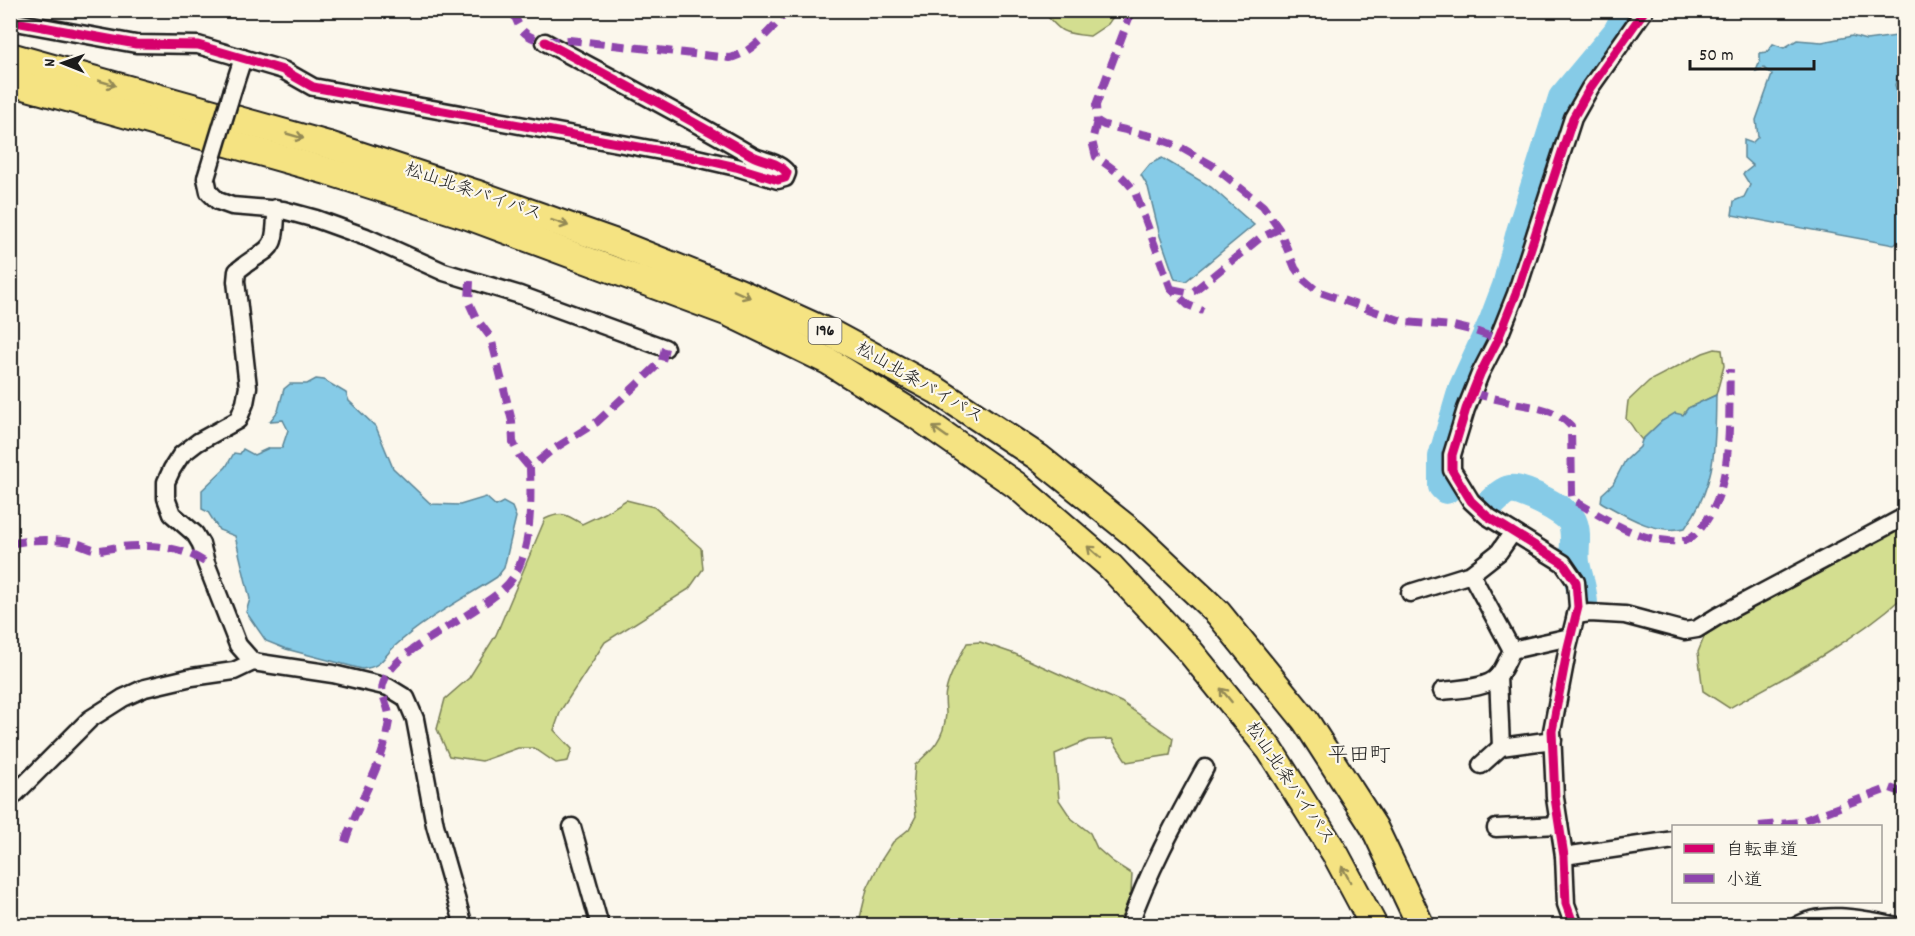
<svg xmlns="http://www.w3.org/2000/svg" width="1915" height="936" font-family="Dekko,'Klee One',sans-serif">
  <rect width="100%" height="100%" fill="#fbf7ec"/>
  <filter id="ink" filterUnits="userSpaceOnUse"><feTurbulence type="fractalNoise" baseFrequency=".0167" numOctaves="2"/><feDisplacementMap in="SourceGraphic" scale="12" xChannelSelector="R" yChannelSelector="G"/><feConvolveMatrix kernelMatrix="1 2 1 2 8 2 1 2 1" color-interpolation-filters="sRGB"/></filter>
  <g filter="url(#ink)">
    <g fill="#d3de90" stroke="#787d56" stroke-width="1.5">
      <path d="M1043,11H1117L1108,24L1090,36C1062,33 1061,33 1043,11Z"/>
      <path d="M1715,349L1722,350L1724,366L1716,395L1688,408L1683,415L1662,421L1642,440C1635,433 1634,426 1626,419L1628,401L1649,381L1703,353Z"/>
      <path d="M626,500L654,507L701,548L703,569L689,589L605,642L561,710L554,730L572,749L568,761L556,763L534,748H518L482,761L449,756L437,729L445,699L469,678L496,635L545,519C562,511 566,514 582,524L605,513Z"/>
      <path d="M1904,525V596C1853,642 1790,675 1729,708L1703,691L1698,652L1709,625Z"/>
      <path d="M980,642L1015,654L1121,702L1173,738L1170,755L1127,762L1112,739L1088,740L1055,754L1059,800L1071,818L1090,833L1097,848L1113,862L1132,874L1131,893L1119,925H1088L1076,922L1072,926H864L860,918L867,889L880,862L893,842L909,829L916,816L913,790L915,765C933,749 944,739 946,714C946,707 944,698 946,691C949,675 960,657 967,643Z"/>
    </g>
    <g fill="#86cbe7" stroke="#5c8596" stroke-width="1.5">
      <path d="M1904,35V56L1895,85L1904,111V230L1901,240L1894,245L1732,215L1734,201L1744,197L1750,185L1743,174L1753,166L1744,158V140L1752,143L1758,137L1756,120L1772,75L1764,68L1756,71L1760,61V53L1767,52L1773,44L1784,48L1797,40L1822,42L1852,36L1866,40Z"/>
      <path d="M1162,158L1211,187L1254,225L1186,281L1175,279L1160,236L1148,187L1141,175L1150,164Z"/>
      <path d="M316,379L324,380L346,393L349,401L376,427L393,468L431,504L460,505L486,497L496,506L503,502L512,507L516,517L504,568L497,577C463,599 424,619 395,646C381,659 382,667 362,669L286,649L266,641L246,612L250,599L235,536L219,530L208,512L202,509V490L226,467L234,453L240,454L243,449L254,455L269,448H282L288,430L283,420L270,421L278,411L284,389L290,384H307Z"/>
      <path d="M1716,395C1715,446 1717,484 1685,528C1655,535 1626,516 1601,502L1602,494L1613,484L1625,461L1640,447L1642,440L1662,421L1675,413L1683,415L1688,408Z"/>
    </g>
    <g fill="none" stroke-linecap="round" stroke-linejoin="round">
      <g stroke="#86cbe7" stroke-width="30">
        <path d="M1446,489L1443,486V457L1463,389L1493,323L1507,286L1521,232L1563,98L1618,32L1629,10"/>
        <path d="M1488,506C1494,501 1503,491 1510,490C1521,487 1567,511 1572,521C1578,534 1573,550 1575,563C1578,579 1584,593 1583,609"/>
      </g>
      <defs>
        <g id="minor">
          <path d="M10,21L136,44L198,45L283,70L313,87L688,156L736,167L778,180L785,178L787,173C778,161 763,162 751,155C683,115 614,79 545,42"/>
          <path d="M233,89L243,58"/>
          <path d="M206,178L209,192L218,201L232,206L283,210L316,219L366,237L444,272L520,295L665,348"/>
          <path d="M1471,574L1512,650"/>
          <path d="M1410,593L1471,574L1499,552L1513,532"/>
          <path d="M1576,615L1590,613L1625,615L1685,631L1697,629L1718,616L1904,517"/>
          <path d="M253,662L238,645L206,563L201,544L195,534L172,514L166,498V482L172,469L181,455L198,442L238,420L245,403L248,387L236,281L237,271C269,244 276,258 276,208"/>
          <path d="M1498,676L1501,747"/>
          <path d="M1442,691C1456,689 1488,689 1498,676C1504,669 1508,658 1512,650L1570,637"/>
          <path d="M1481,765L1501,747L1553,740"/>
          <path d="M10,799L90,719L123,698L145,688L192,677L234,671L253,662L333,674L388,687L406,698L415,719L435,825L464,926"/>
          <path d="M572,827L600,926"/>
          <path d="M1496,828L1559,825"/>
          <path d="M1564,856L1674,840"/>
          <path d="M1129,926C1148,871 1177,819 1205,768"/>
          <path d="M1574,926L1566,904L1564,856L1555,798L1552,731L1568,647L1578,607L1576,582L1563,563L1487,516L1471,501L1452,470V455L1466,409L1480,374L1498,339L1516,294L1573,118L1590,88L1645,10"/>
          <path d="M1797,926C1823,909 1870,921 1898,926"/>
        </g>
        <g id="highway">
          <path d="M10,56L332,146L475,193L616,243L739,292L834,335L936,390L1038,457L1134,534L1218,613L1305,720L1374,827L1421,926"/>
          <path d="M10,82L327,171L468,216L729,313L828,361L917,416L1016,485L1110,566L1189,650L1270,750L1336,855L1374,926"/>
        </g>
      </defs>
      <use href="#minor" stroke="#1c1c1c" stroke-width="21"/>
      <use href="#highway" stroke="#1c1c1c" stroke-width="30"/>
      <use href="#minor" stroke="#fbf7ec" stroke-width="16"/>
      <use href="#highway" stroke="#f5e382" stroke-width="26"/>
      <defs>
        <path id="minor-bridge" d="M206,178L233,89"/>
      </defs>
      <use href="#minor-bridge" stroke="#1c1c1c" stroke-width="21" stroke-linecap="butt"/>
      <use href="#minor-bridge" stroke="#fbf7ec" stroke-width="16"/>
      <g stroke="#8e44ad" stroke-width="8" stroke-dasharray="15 8" stroke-linecap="butt">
        <path d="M513,10C521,42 540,43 569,40L729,58C751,55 773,27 788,10"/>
        <path d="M1132,10L1096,105L1097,121L1104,125L1151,136L1178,146L1212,165L1263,206L1279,229L1295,268L1303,279L1317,291L1405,322L1454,326L1475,331L1498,339"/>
        <path d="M1097,121L1092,141L1096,157C1111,167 1124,176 1135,192L1171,289L1188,305L1203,311"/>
        <path d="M470,281L469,303L476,318L491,338L512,421L513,442L519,455L530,468"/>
        <path d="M1171,289L1186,292L1194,291L1260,238L1279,229"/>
        <path d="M1472,393C1488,397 1504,401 1519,404C1539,408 1557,410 1571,426L1572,495L1573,500C1603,517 1634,539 1669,541C1673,541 1679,542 1683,541C1690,540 1696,533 1701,528C1735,486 1728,420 1730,369"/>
        <path d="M10,544C29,539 52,539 71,542C80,543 88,549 98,550C105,550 113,547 121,547C149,544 182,546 206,563"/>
        <path d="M1759,826L1799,822L1890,788L1904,793"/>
        <path d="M345,842C356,807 382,766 387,732C388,726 390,720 389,714C385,694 376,692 389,672C400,656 419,645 435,635C456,621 485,605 503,589C533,563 531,503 530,468L552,450L597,422L662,361L665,348"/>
      </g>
      <defs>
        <g id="cycleway">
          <path d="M10,21L136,44L198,45L283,70L313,87L688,156L736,167L778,180L785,178L787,173C778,161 763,162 751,155C683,115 614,79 545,42"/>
          <path d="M1574,926L1566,904L1564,856L1555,798L1552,731L1568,647L1578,607L1576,582L1563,563L1487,516L1471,501L1452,470V455L1466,409L1480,374L1498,339L1516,294L1573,118L1590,88L1645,10"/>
        </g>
      </defs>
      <use href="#cycleway" stroke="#fbf7ec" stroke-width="13"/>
      <use href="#cycleway" stroke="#d6006c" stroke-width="9"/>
    </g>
    <defs><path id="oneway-shaft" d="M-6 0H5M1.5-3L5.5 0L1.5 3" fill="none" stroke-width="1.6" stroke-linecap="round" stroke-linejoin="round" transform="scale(1.5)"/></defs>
    <g stroke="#938954">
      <use href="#oneway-shaft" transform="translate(107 83) rotate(16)"/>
      <use href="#oneway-shaft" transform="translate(295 136) rotate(16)"/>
      <use href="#oneway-shaft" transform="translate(560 223) rotate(19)"/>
      <use href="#oneway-shaft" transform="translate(742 294) rotate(24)"/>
      <use href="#oneway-shaft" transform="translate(940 432) rotate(-145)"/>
      <use href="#oneway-shaft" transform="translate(1094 552) rotate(-139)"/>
      <use href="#oneway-shaft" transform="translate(1226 695) rotate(-129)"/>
      <use href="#oneway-shaft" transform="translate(1346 874) rotate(-118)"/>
    </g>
  </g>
  <g text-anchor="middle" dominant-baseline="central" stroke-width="4.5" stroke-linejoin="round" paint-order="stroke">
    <rect fill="#fbf7ec" stroke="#5f5e5a" stroke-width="1.5" x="808.5" y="318" width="33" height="26" rx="4.5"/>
    <g font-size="16" font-weight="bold" fill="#1c1c1c">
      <text x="825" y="331">196</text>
    </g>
    <g font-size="18" fill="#1c1c1c" stroke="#fbf7ec">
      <text transform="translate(473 193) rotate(19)">松山北条バイパス</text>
      <text transform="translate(919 384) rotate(30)">松山北条バイパス</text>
      <text transform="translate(1289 784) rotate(56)">松山北条バイパス</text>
    </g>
    <g font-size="21" fill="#1c1c1c" stroke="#fbf7ec">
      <text x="1359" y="757">平田町</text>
    </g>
  </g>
  <rect width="1915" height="936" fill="none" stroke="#fbf7ec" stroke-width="36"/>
  <rect x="18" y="18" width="1879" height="900" fill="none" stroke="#1c1c1c" stroke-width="2" filter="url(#ink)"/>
  <rect x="1672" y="825" width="210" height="78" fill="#fbf7ec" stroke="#a29f99" stroke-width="1.5"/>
  <rect x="1684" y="844" width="30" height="9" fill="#d6006c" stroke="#a29f99" stroke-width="1.5"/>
  <text x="1726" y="855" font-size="18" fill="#1c1c1c">自転車道</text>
  <rect x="1684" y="874" width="30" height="9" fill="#8e44ad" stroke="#a29f99" stroke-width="1.5"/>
  <text x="1726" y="885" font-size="18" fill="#1c1c1c">小道</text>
  <g transform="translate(63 63) rotate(271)" stroke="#fbf7ec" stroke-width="4.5" paint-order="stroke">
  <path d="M0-4.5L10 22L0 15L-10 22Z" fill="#1c1c1c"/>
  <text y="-9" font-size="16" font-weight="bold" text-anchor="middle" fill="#1c1c1c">N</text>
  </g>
  <path d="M1690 60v9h124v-9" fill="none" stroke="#1c1c1c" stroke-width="3"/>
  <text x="1699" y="60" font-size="18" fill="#1c1c1c" stroke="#fbf7ec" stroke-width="4.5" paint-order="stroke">50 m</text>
</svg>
